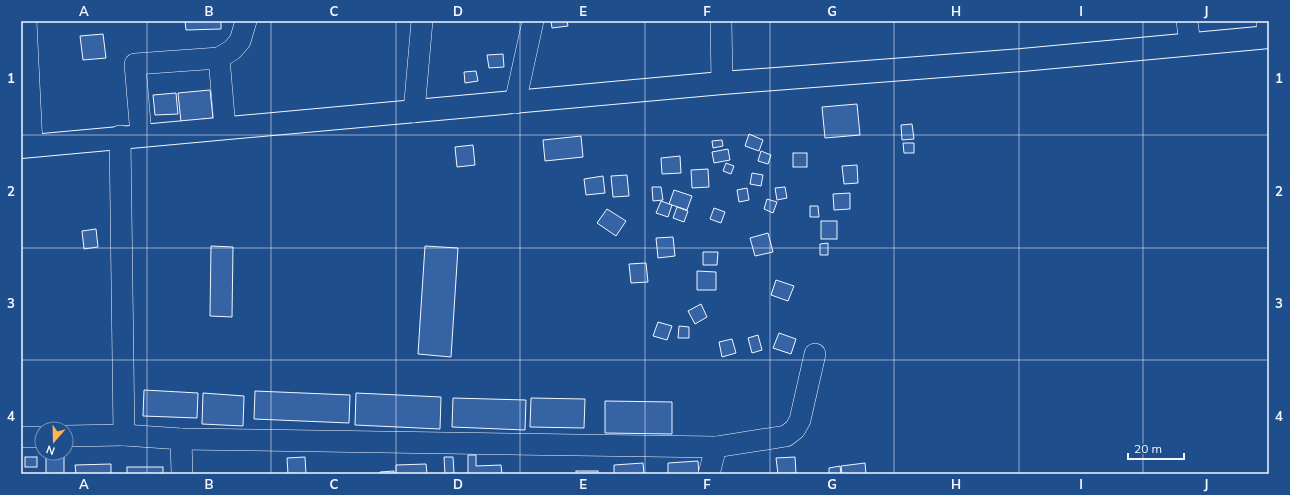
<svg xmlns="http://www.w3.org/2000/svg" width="1290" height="495" font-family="Mulish,sans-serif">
  <rect width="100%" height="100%" fill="#1f4e8c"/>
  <g fill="#3563a3" stroke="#f2f6ff">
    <path d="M185,21H221V29L186,30Z"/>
    <path d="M551,21H567L568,26L552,28Z"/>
    <path d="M103,34L106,58L83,60L80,36Z"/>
    <path d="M503,54L504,67L489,68L487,55Z"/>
    <path d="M476,71L478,81L465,83L464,72Z"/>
    <path d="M210,90L213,118L181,122L178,93Z"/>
    <path d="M176,93L178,114L155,115L153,95Z"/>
    <path d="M857,104L860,135L825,138L822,107Z"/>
    <path d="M912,124L914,139L902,140L901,125Z"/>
    <path d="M749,134L763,140L759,151L745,146Z"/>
    <path d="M581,136L583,157L545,161L543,140Z"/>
    <path d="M722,140L723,146L713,148L712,141Z"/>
    <path d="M903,143H914V153H904Z"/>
    <path d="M473,145L475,165L457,167L455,147Z"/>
    <path d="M728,149L730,160L714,163L712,152Z"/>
    <path d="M761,151L771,155L768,164L758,161Z"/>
    <rect x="793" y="153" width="14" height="14"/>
    <path d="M680,156L681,173L662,174L661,158Z"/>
    <path d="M726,163L734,166L731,174L723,171Z"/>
    <path d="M857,165L858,183L844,184L842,166Z"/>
    <path d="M708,169L709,187L692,188L691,170Z"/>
    <path d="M752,173L763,175L761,186L750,184Z"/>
    <path d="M627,175L629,196L613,197L611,176Z"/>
    <path d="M603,176L605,193L586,195L584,179Z"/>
    <path d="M652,187H661L663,200L653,201Z"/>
    <path d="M785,187L787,198L777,200L775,188Z"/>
    <path d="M747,188L749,200L739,202L737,190Z"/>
    <path d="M674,190L692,196L687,210L669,204Z"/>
    <path d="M850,193V209L834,210L833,194Z"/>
    <path d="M767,199L777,202L773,213L764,209Z"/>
    <path d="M661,201L672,205L668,217L656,213Z"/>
    <path d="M810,206H818L819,217H810Z"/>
    <path d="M677,207L688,211L684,222L673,218Z"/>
    <path d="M714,208L725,212L721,223L710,219Z"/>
    <path d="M607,209L626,221L616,236L597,223Z"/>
    <rect x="821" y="221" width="16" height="18"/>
    <path d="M96,229L98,247L84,249L82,231Z"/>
    <path d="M768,233L773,252L755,256L750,238Z"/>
    <path d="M673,237L675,256L658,258L656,238Z"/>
    <path d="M828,243V255H820V244Z"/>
    <path d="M211,246L233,247L232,317L210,316Z"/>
    <path d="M425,246L458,248L451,357L418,354Z"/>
    <path d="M703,252H718L717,265H703Z"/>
    <path d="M646,263L648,282L631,283L629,264Z"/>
    <path d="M697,271L716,272V290H697Z"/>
    <path d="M776,280L794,286L788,301L771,295Z"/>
    <path d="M701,304L707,317L695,324L688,311Z"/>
    <path d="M658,322L672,326L667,340L653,336Z"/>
    <path d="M679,326L689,327V338H678Z"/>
    <path d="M779,333L796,339L791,354L773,348Z"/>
    <path d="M758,335L762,350L752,353L748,338Z"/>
    <path d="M732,339L736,353L722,357L719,342Z"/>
    <path d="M144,390L198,393L197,418L143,416Z"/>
    <path d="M255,391L350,395L349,423L254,419Z"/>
    <path d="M203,393L244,396L243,426L202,424Z"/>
    <path d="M356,393L441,397L440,429L355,425Z"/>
    <path d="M453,398L526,400L525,430L452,427Z"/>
    <path d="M531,398L585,399L584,428L530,427Z"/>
    <path d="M605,401L672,402V434L605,433Z"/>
    <rect x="46" y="454" width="18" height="20"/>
    <path d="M468,455H476V466L501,465L502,474H468Z"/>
    <rect x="25" y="457" width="12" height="10"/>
    <path d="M305,457L306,474H288L287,458Z"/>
    <path d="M444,457H453L454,473L445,474Z"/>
    <path d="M795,457L796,473L778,474L776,458Z"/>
    <path d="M698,461L699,474H668V463Z"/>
    <path d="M643,463L644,474H614V465Z"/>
    <path d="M865,463L866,474H842L841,466Z"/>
    <path d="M111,464V474H76L75,465Z"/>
    <path d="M426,464L427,474H396V465Z"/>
    <path d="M840,466L841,474H829V468Z"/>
    <rect x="127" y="467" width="36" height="7"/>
    <path d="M394,471V474H380V472Z"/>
    <rect x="576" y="471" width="22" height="3"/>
  </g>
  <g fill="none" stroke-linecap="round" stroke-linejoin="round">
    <defs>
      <g id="minor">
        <path d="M26,21L32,145"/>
        <path d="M721,21L722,83"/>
        <path d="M1187,21L1190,44"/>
        <path d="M1267,21L1268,37"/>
        <path d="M219,58L225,128"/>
        <path d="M515,103L533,21"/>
        <path d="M414,112L422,21"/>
        <path d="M141,135L135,64L219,58L232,50L240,41L246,21"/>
        <path d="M120,136L124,435L181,439L182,474"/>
        <path d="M66,436L124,435"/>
        <path d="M21,437H42"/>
        <path d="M181,439L716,447"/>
        <path d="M709,474L716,447L786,436L795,429L800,420L815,354"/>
      </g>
      <path id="highway" d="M21,147L722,83L1022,60L1269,37"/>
    </defs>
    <use href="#minor" stroke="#f2f6ff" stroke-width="22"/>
    <use href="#highway" stroke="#f2f6ff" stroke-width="24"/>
    <use href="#minor" stroke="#1f4e8c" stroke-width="21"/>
    <use href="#highway" stroke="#1f4e8c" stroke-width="22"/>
  </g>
  <path fill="none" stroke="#f2f6ff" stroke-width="1" stroke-opacity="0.55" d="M147,21V474M271,21V474M396,21V474M520,21V474M645,21V474M770,21V474M894,21V474M1019,21V474M1143,21V474M21,135H1269M21,248H1269M21,360H1269"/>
  <rect width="1290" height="495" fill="none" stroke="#1f4e8c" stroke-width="44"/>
  <g transform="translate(54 441) rotate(200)"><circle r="19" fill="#1f4e8c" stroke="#7391ba"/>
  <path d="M0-3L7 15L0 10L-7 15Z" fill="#ffb74d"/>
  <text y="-6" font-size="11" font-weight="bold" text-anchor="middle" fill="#f2f6ff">N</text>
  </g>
  <path d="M1128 453v6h56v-6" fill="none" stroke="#f2f6ff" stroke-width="2"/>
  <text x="1134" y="453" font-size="12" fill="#f2f6ff" stroke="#1f4e8c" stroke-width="3" paint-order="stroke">20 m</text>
  <rect x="22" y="22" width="1246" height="451" fill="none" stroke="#f2f6ff" stroke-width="1.5"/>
  <g font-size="13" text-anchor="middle" font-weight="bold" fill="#f2f6ff">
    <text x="84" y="16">A</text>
    <text x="209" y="16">B</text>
    <text x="334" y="16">C</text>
    <text x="458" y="16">D</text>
    <text x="583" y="16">E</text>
    <text x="707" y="16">F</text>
    <text x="832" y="16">G</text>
    <text x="956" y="16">H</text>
    <text x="1081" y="16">I</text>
    <text x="1206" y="16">J</text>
    <text x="11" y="83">1</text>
    <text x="1279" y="83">1</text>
    <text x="11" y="196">2</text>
    <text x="1279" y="196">2</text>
    <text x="11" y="308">3</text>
    <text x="1279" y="308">3</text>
    <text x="11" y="421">4</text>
    <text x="1279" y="421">4</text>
    <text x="84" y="489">A</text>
    <text x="209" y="489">B</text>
    <text x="334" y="489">C</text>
    <text x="458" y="489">D</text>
    <text x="583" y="489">E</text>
    <text x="707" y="489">F</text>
    <text x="832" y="489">G</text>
    <text x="956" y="489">H</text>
    <text x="1081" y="489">I</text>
    <text x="1206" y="489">J</text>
  </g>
</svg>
